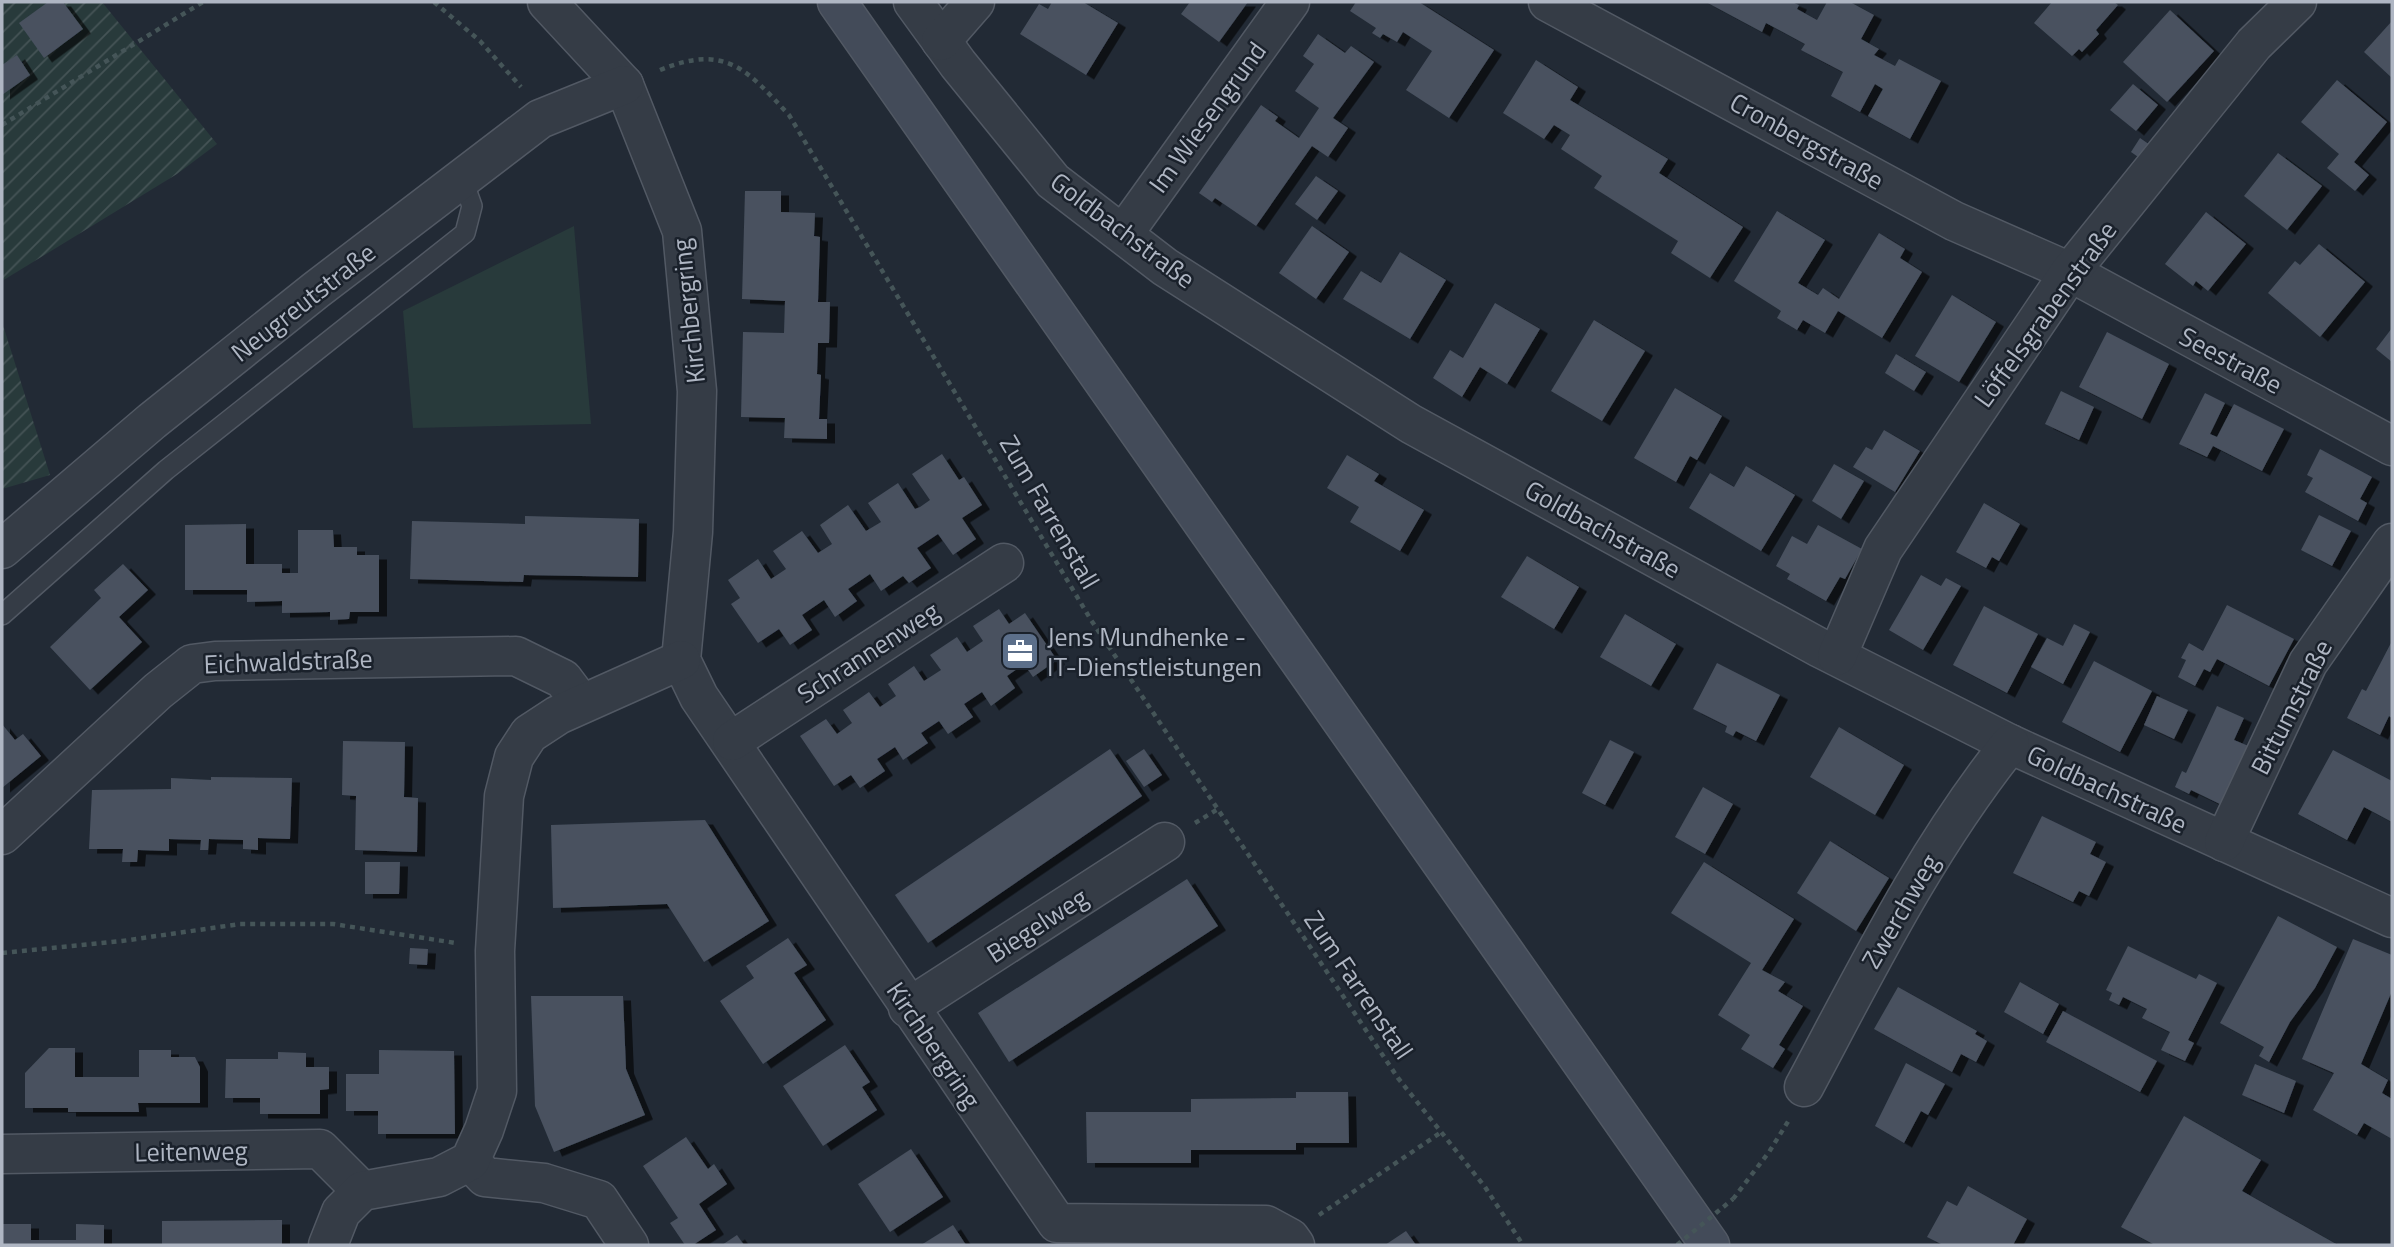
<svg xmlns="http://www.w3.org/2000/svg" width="2394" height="1247" font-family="'Titillium Web',sans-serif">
  <defs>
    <pattern id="garden-furrows" width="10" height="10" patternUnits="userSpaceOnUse" patternTransform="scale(1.75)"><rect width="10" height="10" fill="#283a3b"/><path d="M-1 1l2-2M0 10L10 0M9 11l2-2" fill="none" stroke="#455456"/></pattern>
    <filter id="shadow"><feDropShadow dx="8" dy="4.5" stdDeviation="0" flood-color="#0009"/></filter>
  </defs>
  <rect width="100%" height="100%" fill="#222a35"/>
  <g fill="url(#garden-furrows)">
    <path d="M2,2H102L217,144L177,174L2,281Z"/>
    <path d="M2,322L50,475L2,489Z"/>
  </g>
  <path fill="#283a3b" d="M574,226L591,424L413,428L403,311Z"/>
  <g fill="#48515f" filter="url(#shadow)">
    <path d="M48,2H63L83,29L44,58L19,23Z"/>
    <path d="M1052,2H1083L1118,23L1086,75L1020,34L1039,4L1048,9Z"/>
    <path d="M1190,2H1248L1219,42L1181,14Z"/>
    <path d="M1356,2H1419L1494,50L1449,118L1406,90L1432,51L1403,32L1397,42L1383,34L1380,38L1372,33L1376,28L1350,11Z"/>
    <path d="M1706,2H1792L1799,5L1797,9L1817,20L1827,2H1850L1874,15L1861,39L1879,49L1874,55L1895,66L1899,59L1941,81L1910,139L1868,116L1883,89L1875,84L1860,112L1831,96L1843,72L1801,50L1805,44L1766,23L1762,32Z"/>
    <path d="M2052,2H2114L2118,5L2096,30L2099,34L2082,52L2079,49L2072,56L2034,23Z"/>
    <path d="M2170,10L2214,51L2167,102L2123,62Z"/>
    <path d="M2392,21V78L2364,52Z"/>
    <path d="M1318,34L1345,53L1351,46L1374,62L1333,118L1348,128L1328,157L1312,146L1256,226L1215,198L1212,202L1199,193L1261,105L1278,117L1275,121L1299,138L1319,108L1295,91L1314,64L1303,56Z"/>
    <path d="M17,55L30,75L2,95V65Z"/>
    <path d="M1536,60L1578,87L1570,100L1668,159L1659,173L1743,227L1710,278L1671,253L1678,241L1594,188L1602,176L1561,149L1570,135L1554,125L1544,139L1503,113Z"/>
    <path d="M2337,80L2387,122L2354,162L2369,175L2355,191L2327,168L2339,154L2301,122Z"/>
    <path d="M2133,84L2158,105L2136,131L2110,110Z"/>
    <path d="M2140,138L2153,147L2144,161L2131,152Z"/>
    <path d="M2278,153L2322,186L2287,230L2244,196Z"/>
    <path d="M1316,176L1338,191L1317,220L1295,204Z"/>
    <path d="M745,191H781V212L815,213L814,236L820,237L818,302H830L829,343H818L817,374L821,375L819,419H827V439L784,438L785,418L741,417L743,332L784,333L785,301L742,299Z"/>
    <path d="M1777,211L1825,240L1798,283L1818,295L1823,288L1839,299L1879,233L1905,249L1900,258L1922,272L1882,338L1838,311L1825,333L1803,320L1797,330L1777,318L1781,311L1734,281Z"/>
    <path d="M2206,212L2246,244L2208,291L2196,281L2193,286L2165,264Z"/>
    <path d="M1312,226L1349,252L1316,299L1279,273Z"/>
    <path d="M2319,244L2365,282L2320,337L2268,293L2295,261L2300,265Z"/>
    <path d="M1400,252L1446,280L1410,339L1343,299L1361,271L1381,283Z"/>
    <path d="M1952,295L1996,322L1959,382L1915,356Z"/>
    <path d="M1495,303L1540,329L1507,384L1480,367L1462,397L1433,378L1450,350L1463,358Z"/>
    <path d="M1594,320L1645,351L1602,421L1551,391Z"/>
    <path d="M2392,328V362L2376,349Z"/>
    <path d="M2107,332L2169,364L2142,419L2079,387Z"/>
    <path d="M1896,354L1926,372L1914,391L1885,373Z"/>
    <path d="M1675,388L1722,416L1697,460L1690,456L1676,482L1634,458Z"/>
    <path d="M2061,391L2094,407L2079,440L2045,424Z"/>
    <path d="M2205,393L2225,403L2210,434L2217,437L2234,404L2284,429L2262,471L2213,446L2207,457L2179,444Z"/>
    <path d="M1884,430L1920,451L1895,492L1853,467L1866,447L1872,450Z"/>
    <path d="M2320,449L2372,477L2360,499L2367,503L2358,521L2305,492L2313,478L2307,475Z"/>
    <path d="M942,454L959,480L964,477L982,505L962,518L976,539L953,555L938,534L917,548L931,568L909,583L903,576L881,591L870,574L848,589L857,601L835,617L824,600L802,615L812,630L790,645L779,629L758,643L731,604L740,598L728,580L758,559L771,579L786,569L773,551L802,531L818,553L832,544L820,525L848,505L866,531L881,522L868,503L898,483L915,509L920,507L930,500L912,474Z"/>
    <path d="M1347,455L1379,474L1374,481L1424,510L1400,551L1350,522L1359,507L1327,488Z"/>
    <path d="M1834,464L1864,481L1841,519L1812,501Z"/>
    <path d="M1746,466L1795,495L1761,551L1689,508L1710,473L1734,487Z"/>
    <path d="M1984,503L2020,524L1999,561L1992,557L1986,568L1956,552Z"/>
    <path d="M2319,515L2351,531L2332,566L2301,550Z"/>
    <path d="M525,516L639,519L638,577L524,575L523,582L410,579L412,521L525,524Z"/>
    <path d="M246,524V564H282V573H298V530H333L334,547H357V555H379V612H350L349,619L330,620V612L282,613V601L247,602V590H185V525Z"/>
    <path d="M1818,525L1862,549L1845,579L1840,577L1826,601L1787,579L1790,574L1776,566L1792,536L1807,544Z"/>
    <path d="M1527,556L1579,587L1554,629L1501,597Z"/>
    <path d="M123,564L148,590L119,617L142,642L90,690L50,647L101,598L94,590Z"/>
    <path d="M1921,575L1941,586L1946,578L1961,586L1923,650L1889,630Z"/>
    <path d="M2227,605L2294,639L2269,686L2217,659L2210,672L2204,669L2195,686L2178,677L2186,660L2181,658L2189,643L2203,651Z"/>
    <path d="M1984,606L2038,634L2007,693L1953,665Z"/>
    <path d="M999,609L1009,624L1025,613L1057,660L1033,677L1024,664L1007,676L1015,688L991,706L982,692L964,704L973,717L948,734L939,721L921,733L928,743L903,760L895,747L877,759L885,771L860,788L851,775L834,786L800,736L826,719L837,734L852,723L843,710L869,692L880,707L896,696L888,684L914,666L924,681L941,670L930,655L957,637L967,652L983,641L973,626Z"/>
    <path d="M1625,614L1676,644L1651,686L1600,657Z"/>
    <path d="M2074,624L2090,632L2063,684L2031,667L2047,638L2063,646Z"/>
    <path d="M2392,641V718L2389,716L2380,735L2347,718L2362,689L2366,691Z"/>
    <path d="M2094,661L2152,691L2120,752L2062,722Z"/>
    <path d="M1717,663L1780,695L1756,741L1736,731L1733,736L1725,732L1727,726L1693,709Z"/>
    <path d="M2157,696L2188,710L2174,739L2144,725Z"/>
    <path d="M2217,706L2244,718L2234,740L2251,747L2224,806L2191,790L2189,794L2175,787L2182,771L2186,773Z"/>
    <path d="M2,724L15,740L23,734L41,756L2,788Z"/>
    <path d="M1839,727L1904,765L1875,815L1810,777Z"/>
    <path d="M1610,740L1634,752L1605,805L1582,793Z"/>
    <path d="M343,741L405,742L404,797L418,798L417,852L355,850L356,796L342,795Z"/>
    <path d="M1110,749L1142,796L928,943L895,895Z"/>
    <path d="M1144,749L1162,775L1144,787L1126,761Z"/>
    <path d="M2333,750L2392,781V822L2364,807L2347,840L2298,814Z"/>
    <path d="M211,777L292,778L290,839L258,838V850L243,849V840L209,839L208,850H200L201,840L169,839V851L138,850L137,862H122L123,849H89L92,790L171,789V778L211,780Z"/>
    <path d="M1703,787L1733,804L1705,854L1675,837Z"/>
    <path d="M2042,816L2096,842L2090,854L2106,862L2089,896L2079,891L2073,902L2013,873Z"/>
    <path d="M705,820L769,921L704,962L667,904L553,908L551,825Z"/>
    <path d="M1830,841L1889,878L1856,931L1797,893Z"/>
    <path d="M365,862H400L399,894H365Z"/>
    <path d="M1704,862L1794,919L1762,970L1785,982L1778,991L1803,1006L1779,1045L1785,1049L1773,1068L1741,1049L1750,1035L1718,1015L1751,963L1671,913Z"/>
    <path d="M1187,879L1218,926L1009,1062L978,1013Z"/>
    <path d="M2278,916L2337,947L2315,988L2290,1022L2269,1062L2259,1056L2264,1047L2220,1023Z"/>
    <path d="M788,938L807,965L794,973L826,1020L763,1064L720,1001L754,978L746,966Z"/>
    <path d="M2353,939L2392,955V991L2361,1064L2388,1080L2382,1093L2392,1099V1139L2364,1123L2357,1135L2313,1110L2334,1073L2302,1059Z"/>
    <path d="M2128,946L2196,979L2199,974L2217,983L2188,1040L2194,1043L2185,1061L2161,1050L2170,1032L2142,1018L2147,1009L2123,997L2119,1005L2109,1000L2112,993L2106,990Z"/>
    <path d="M410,948L428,949L427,965L409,964Z"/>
    <path d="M2020,982L2059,1004L2043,1034L2004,1012Z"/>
    <path d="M1898,987L1977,1031L1975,1034L1987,1041L1976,1062L1961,1054L1952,1072L1874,1029Z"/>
    <path d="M531,996H623L626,1069L645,1115L554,1152L535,1106Z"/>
    <path d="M2063,1011L2157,1061L2140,1092L2046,1042Z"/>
    <path d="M845,1045L870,1082L862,1087L877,1110L823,1146L783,1086Z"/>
    <path d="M49,1048H75V1077H139V1050H171V1057H195L200,1067V1103H138L139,1112H68V1108H25V1073Z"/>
    <path d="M379,1050L454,1051L455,1134H378V1111H346V1074H379Z"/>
    <path d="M278,1052L306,1053V1067H329V1089L320,1090V1114H260V1098H225L226,1059H278Z"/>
    <path d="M1906,1063L1945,1084L1928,1115L1921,1111L1904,1143L1875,1126Z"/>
    <path d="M2255,1064L2296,1081L2284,1113L2242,1095Z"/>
    <path d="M1296,1092H1348L1349,1143H1296V1150H1191V1163H1087L1086,1112H1191V1099L1296,1098Z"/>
    <path d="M2184,1116L2261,1160L2242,1191L2338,1245H2155L2121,1227Z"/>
    <path d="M686,1137L708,1169L714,1164L727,1184L699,1204L716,1230L693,1245H685L670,1223L678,1218L643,1166Z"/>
    <path d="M911,1149L943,1197L890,1232L858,1184Z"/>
    <path d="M1968,1186L2027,1219L2013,1245H1943L1927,1237L1947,1201L1957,1206Z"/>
    <path d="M282,1220V1245H162V1221Z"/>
    <path d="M2,1224H31V1240H76V1224L104,1225V1245H2Z"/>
    <path d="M953,1225L966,1245H921Z"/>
    <path d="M1406,1231L1416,1245H1385Z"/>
    <path d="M737,1235L744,1245H722Z"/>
  </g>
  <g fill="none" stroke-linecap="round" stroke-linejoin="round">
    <defs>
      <path id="lane" d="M2,615L166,470L465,233L472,206L462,178"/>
      <g id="street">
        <path d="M547,2L624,85L682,231L697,391L693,532L681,660L699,697L1057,1223L1266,1225L1290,1238L1295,1245"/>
        <path d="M913,2L958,64L1053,181L1165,267L1411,424L1820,648L2010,744L2392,918"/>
        <path d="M1548,2L1954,221L2070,272L2392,446"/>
        <path d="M941,41L975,2"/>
        <path d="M1124,233L1290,2"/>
        <path d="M2,549L152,421L316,290L540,119L624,85"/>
        <path d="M1837,656L1883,549L2070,272L2254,44L2297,2"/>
        <path d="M732,741L1004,563"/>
        <path d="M2,835L158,691L192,664L215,661L516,656L563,679L581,703"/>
        <path d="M2224,842L2308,663L2392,543"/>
        <path d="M908,1008L1165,842"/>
        <path d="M1804,1087C1867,969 1926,849 2010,744"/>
        <path d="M2,1154L320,1149L362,1191"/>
        <path d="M470,1161L485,1177L544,1183L599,1200L629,1245"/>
        <path d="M328,1245L341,1212L362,1191L439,1177L470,1161L484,1130L497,1091L495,951L504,796L514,757L529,734L558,715L681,660"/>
      </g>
      <path id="secondary" d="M837,2L1710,1245"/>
    </defs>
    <use href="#lane" stroke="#525964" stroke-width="22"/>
    <use href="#street" stroke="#525964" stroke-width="41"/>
    <use href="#secondary" stroke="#525964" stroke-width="41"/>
    <g stroke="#455558" stroke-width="4.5" stroke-dasharray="5 5" stroke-linecap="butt">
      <path d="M434,2L480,41L521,87"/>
      <path d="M660,70C726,43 747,70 789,115L1091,620L1398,1078L1485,1187L1523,1245"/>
      <path d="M2,125L203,2"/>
      <path d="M1195,823L1218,809"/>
      <path d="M2,953L122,941L240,924H333L456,943"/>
      <path d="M1733,1199L1769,1152L1789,1120"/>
      <path d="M1319,1215L1443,1131"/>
    </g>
    <use href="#lane" stroke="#353c46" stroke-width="19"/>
    <use href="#street" stroke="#353c46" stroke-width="38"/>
    <use href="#secondary" stroke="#434b59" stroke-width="38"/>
    <path stroke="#455558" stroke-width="4.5" stroke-dasharray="5 5" stroke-linecap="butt" d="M1677,1245L1733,1199"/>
  </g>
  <defs>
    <symbol id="office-square" viewBox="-11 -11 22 22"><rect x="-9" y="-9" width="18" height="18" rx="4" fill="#5c6f8a" stroke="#1a212b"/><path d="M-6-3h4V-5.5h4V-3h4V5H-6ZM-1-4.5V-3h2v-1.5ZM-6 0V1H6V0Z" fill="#fff"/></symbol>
  </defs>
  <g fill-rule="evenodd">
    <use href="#office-square" x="998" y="629" width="44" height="44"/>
  </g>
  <g text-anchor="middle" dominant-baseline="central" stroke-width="5" stroke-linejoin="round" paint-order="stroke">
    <g font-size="26" fill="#afb6c3" stroke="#1a212b">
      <text transform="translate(1207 117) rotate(-54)">Im Wiesengrund</text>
      <text transform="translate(1807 141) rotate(29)">Cronbergstraße</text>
      <text transform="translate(1123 230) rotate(37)">Goldbachstraße</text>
      <text transform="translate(303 302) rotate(-38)">Neugreutstraße</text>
      <text transform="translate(688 311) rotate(-96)">Kirchbergring</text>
      <text transform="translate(2045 314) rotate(-54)">Löffelsgrabenstraße</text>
      <text transform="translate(2231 360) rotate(28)">Seestraße</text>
      <text transform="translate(1050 512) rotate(60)">Zum Farrenstall</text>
      <text transform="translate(1603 529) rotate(29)">Goldbachstraße</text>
      <text transform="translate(868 652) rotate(-33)">Schrannenweg</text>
      <text transform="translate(288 661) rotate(-2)">Eichwaldstraße</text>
      <text transform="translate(2291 707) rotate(-63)">Bittumstraße</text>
      <text transform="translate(2107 789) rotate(25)">Goldbachstraße</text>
      <text transform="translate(1900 911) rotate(-60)">Zwerchweg</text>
      <text transform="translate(1037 925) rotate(-33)">Biegelweg</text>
      <text transform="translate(1359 985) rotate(56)">Zum Farrenstall</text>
      <text transform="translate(934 1045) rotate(56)">Kirchbergring</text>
      <text transform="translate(191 1151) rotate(-1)">Leitenweg</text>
    </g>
    <g font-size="26" fill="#afb6c3" stroke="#1a212b" text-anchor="start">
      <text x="1047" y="636">Jens Mundhenke -<tspan x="1047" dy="30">IT-Dienstleistungen</tspan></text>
    </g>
  </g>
  <rect width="2394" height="1247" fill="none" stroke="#afb6c3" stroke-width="7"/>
</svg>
